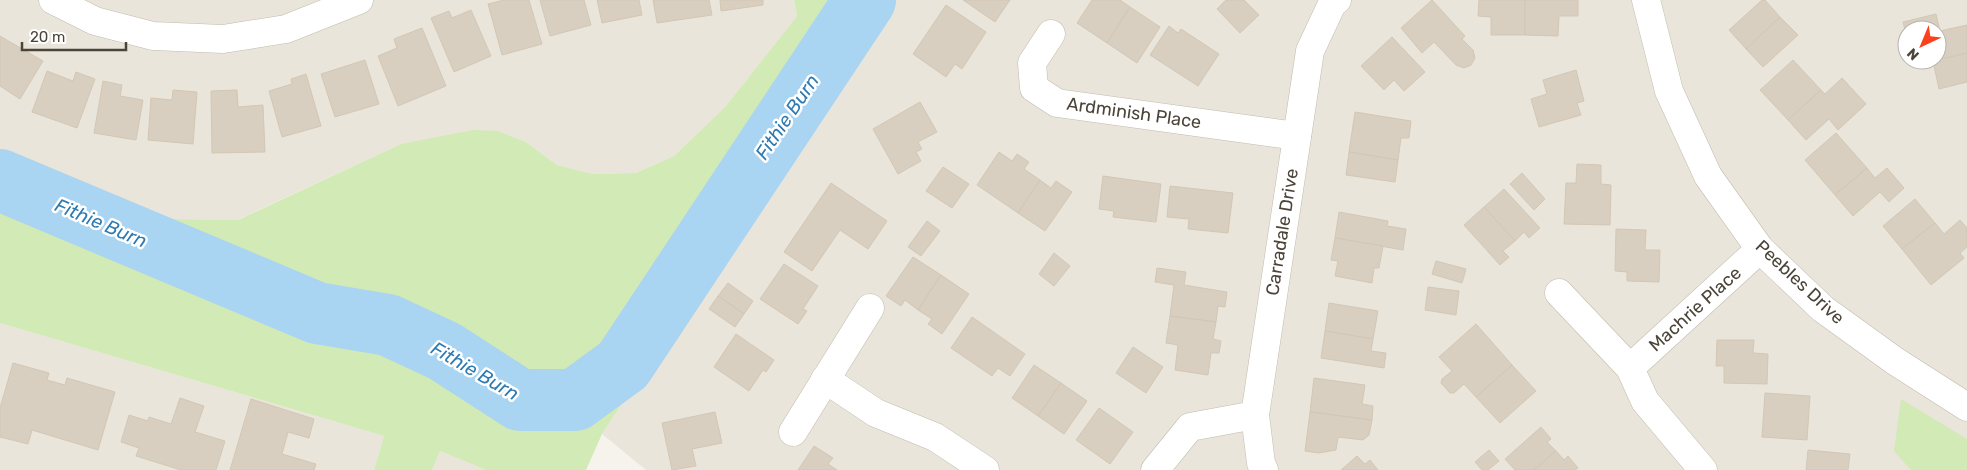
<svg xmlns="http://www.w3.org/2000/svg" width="1967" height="470" font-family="Rubik,sans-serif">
  <rect width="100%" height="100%" fill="#f6f3ec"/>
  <g fill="#eae5da" fill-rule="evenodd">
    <path d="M0,0H794L797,16L726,106L674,156L636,173L593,174L557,165L526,142L498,131L401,144L237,220L169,219L0,149Z"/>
    <path d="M887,0H1967V470H646L602,434ZM1907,30H1937V60H1907Z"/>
    <path d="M0,323L384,436L374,470H0Z"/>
    <path d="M440,451L486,470H432Z"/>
  </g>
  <g fill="#d2eab5">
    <path d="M794,0H887L602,434L586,470H486L440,451L432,470H374L384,436L0,323V149L169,219L238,220L401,144L473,130L498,131L526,142L557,165L593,174L636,173L674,156L726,106L797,16Z"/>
    <path d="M1901,399L1967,439V470H1911L1894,451Z"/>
  </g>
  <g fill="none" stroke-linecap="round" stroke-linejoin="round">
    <path stroke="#a9d4f2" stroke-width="62" d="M0,180L317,313L388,325L444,351L520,400H575L623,365L865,0"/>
  </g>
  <g fill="#d8cfc1" stroke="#d3c7b4">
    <path d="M504,0H529L542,44L502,55L488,4Z"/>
    <path d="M540,0H584L591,25L550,36Z"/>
    <path d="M597,0H639L642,15L602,23Z"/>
    <path d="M653,0H709L712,15L657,23Z"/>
    <path d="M720,0H763V5L721,11Z"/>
    <path d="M963,0H1010L995,22Z"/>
    <path d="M1092,0H1120L1130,7L1107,43L1077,23Z"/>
    <path d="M1226,0H1244L1259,15L1240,33L1217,9Z"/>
    <path d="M1432,0L1465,36L1462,39L1473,50L1475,58L1471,65L1464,68L1456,65L1434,42L1422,53L1401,28Z"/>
    <path d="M1479,0H1525V35H1491V17L1478,16Z"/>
    <path d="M1525,0H1578V16H1559L1558,36L1525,35Z"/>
    <path d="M1762,0H1765L1780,17L1746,49L1729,30Z"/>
    <path d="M946,5L986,32L962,69L955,64L946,77L913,54Z"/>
    <path d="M1130,7L1160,27L1137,63L1107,43Z"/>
    <path d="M471,10L491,56L454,72L431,18L449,11L452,18Z"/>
    <path d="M1936,14L1940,31L1967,25V53L1933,61L1932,60H1937V30H1907V38L1903,22Z"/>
    <path d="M1780,17L1798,35L1763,67L1746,49Z"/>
    <path d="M1169,26L1178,33L1181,29L1219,54L1198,86L1150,55Z"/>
    <path d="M422,28L446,86L398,106L378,56L397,48L394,39Z"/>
    <path d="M0,36L43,61L20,99L0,86Z"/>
    <path d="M1392,37L1425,72L1404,91L1394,80L1384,90L1361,66Z"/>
    <path d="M1967,53V82L1939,89L1933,61Z"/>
    <path d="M365,60L379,104L335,117L321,74Z"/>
    <path d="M1793,60L1821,90L1788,120L1760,90Z"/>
    <path d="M1576,70L1584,101L1577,103L1581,115L1539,127L1531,99L1547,94L1543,80Z"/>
    <path d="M47,71L73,81L76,72L95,79L77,128L32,112Z"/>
    <path d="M306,74L321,126L282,137L269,91L292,84L291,79Z"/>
    <path d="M1842,78L1866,104L1838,130L1829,119L1806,140L1788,120L1821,90L1825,94Z"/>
    <path d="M103,81L122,85L120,96L143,100L136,140L94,133Z"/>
    <path d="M173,90L197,92L193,144L148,140L151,98L172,100Z"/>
    <path d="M237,90L238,107L263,105L265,152L212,153L211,91Z"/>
    <path d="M920,102L937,132L918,142L922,149L916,152L921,161L898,174L873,129Z"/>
    <path d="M1355,112L1411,121L1409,138H1401L1398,160L1349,152Z"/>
    <path d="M1836,133L1867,168L1835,195L1805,160Z"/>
    <path d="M999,152L1012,161L1017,154L1029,162L1024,169L1040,180L1018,213L977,185Z"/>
    <path d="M1349,152L1398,160L1395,182L1346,175Z"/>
    <path d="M1577,164L1601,165V184L1611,185L1610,225L1564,224L1566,183H1576Z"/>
    <path d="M943,167L969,184L952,208L926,191Z"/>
    <path d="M1867,168L1875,178L1887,168L1904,188L1889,202L1880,192L1853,216L1835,195Z"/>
    <path d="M1522,173L1545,199L1534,210L1510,184Z"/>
    <path d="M1103,176L1161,184L1156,222L1113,217L1114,211L1099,209Z"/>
    <path d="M1040,180L1051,188L1056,181L1072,192L1045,231L1018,213Z"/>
    <path d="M831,183L887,221L868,249L840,230L812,271L784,252Z"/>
    <path d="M1170,186L1233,193L1228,233L1188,229L1189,219L1167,217Z"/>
    <path d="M1504,189L1540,228L1529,238L1524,232L1515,241L1484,207Z"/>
    <path d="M1915,199L1935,223L1902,249L1883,226Z"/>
    <path d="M1484,207L1515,241L1503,251L1509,257L1500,265L1464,225Z"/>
    <path d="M1339,212L1388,221L1387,226L1406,229L1403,250L1335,238Z"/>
    <path d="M1960,220L1967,228V247L1960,253L1964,258L1931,285L1902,249L1935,223L1944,234Z"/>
    <path d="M927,221L940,231L921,256L908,247Z"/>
    <path d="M1616,229L1646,230L1645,250H1660L1659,282L1627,281V272L1615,271Z"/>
    <path d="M1335,238L1383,246L1379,268H1374L1372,283L1335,276L1338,261L1331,260Z"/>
    <path d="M1054,253L1070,266L1054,286L1039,274Z"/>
    <path d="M913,257L941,275L918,310L905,300L901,306L886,296Z"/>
    <path d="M1436,261L1466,269L1462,283L1432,274Z"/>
    <path d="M784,264L818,286L803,309L807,311L798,324L760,299Z"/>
    <path d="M1157,268L1186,272L1184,285L1227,292L1225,307L1218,306L1216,322L1170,316L1174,285L1155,282Z"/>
    <path d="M941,275L969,294L942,334L928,324L932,319L918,310Z"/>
    <path d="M728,283L753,301L744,314L718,296Z"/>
    <path d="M1428,287L1459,291L1456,315L1425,310Z"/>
    <path d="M718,296L744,314L735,327L709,309Z"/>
    <path d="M1329,303L1378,311L1373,339L1325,331Z"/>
    <path d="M1170,316L1216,322L1213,339L1221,341L1219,353H1211L1208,375L1175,370L1178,345L1166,343Z"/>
    <path d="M972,317L1025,354L1010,376L998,368L992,376L951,348Z"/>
    <path d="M1476,324L1512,365L1476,397L1464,384L1454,393H1450L1441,383L1442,379L1452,371L1439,357Z"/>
    <path d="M1325,331L1373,339L1371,351L1386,353L1384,368L1321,358Z"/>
    <path d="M736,334L774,360L766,372L763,370L749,391L714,367Z"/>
    <path d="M1717,340H1754L1753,353L1768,354L1767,384L1724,383V366H1716Z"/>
    <path d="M1133,347L1163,367L1146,393L1116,373Z"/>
    <path d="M13,363L49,373L47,380L65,385L67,378L115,392L98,450L32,430L28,444L0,437V408Z"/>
    <path d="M1034,365L1061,383L1038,416L1012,398Z"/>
    <path d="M1512,365L1536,391L1500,423L1476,397Z"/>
    <path d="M1314,378L1365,385L1362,404L1373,406L1372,420L1310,412Z"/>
    <path d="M1061,383L1087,401L1064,434L1038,416Z"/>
    <path d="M1765,393L1810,396L1807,440L1762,437Z"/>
    <path d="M180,398L204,406L195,432L225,441L216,470H181L136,456L139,448L121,442L129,415L148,421L149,417L171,424Z"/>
    <path d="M251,399L314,419L309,438L288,432L282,454L316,464L314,470H230Z"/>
    <path d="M1099,408L1133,432L1110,464L1076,440Z"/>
    <path d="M715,412L722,443L692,449L696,466L672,470L662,423Z"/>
    <path d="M1310,412L1372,420L1369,435L1363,440L1338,437L1336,450L1319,453L1305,451Z"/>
    <path d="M1541,427L1551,439L1547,442L1556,451L1534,470H1515L1505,459Z"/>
    <path d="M814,446L833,458L828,464L837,470H798Z"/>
    <path d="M1489,450L1499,461L1488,470H1482L1475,462Z"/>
    <path d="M1808,450L1850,454L1848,470H1806Z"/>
    <path d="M1556,451L1564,460L1568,456L1578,468L1575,470H1534Z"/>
    <path d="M1357,456L1365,464L1370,460L1378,470H1341Z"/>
  </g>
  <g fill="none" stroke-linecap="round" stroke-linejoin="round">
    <defs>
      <g id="minor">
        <path d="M53,0L95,21L153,36L223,39L286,29L359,0"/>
        <path d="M1646,0L1669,91L1708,176L1760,249L1823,309L1895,361L1967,407"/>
        <path d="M1051,34L1032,63L1034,88L1057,103L1297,136"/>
        <path d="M1559,293L1630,368L1645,401L1703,470"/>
        <path d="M1630,368L1760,249"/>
        <path d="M825,379L876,413L935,437L985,470"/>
        <path d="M793,432L870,308"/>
        <path d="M1155,470L1190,427L1255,415"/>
        <path d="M1264,470L1261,463L1255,415L1310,51L1332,4L1337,0"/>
      </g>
    </defs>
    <use href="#minor" stroke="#c2bbae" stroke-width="29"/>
    <use href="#minor" stroke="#fff" stroke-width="28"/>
  </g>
  <g text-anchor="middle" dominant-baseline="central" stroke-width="5" stroke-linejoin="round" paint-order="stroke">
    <g font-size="18" fill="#4b4439" stroke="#fff">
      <text transform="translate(1134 113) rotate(8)">Ardminish Place</text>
      <text transform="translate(1282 232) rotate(-81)">Carradale Drive</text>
      <text transform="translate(1800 282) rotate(43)">Peebles Drive</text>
      <text transform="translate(1695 309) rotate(-42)">Machrie Place</text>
    </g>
    <g font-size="19" font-style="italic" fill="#2e7ab2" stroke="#fff">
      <text transform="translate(787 117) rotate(-56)">Fithie Burn</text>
      <text transform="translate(101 223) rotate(23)">Fithie Burn</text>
      <text transform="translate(475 371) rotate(30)">Fithie Burn</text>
    </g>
  </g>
  <g transform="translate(1922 45) rotate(224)"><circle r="24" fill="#ffffff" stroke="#b7b4b0"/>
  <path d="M0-4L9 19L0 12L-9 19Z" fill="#fc3f1d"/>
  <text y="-8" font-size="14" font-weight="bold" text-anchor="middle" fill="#4b4439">N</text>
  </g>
  <path d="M22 42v8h104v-8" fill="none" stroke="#4b4439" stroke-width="2.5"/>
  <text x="30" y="42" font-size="15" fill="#4b4439" stroke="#ffffff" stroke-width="4" paint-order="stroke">20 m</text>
</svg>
